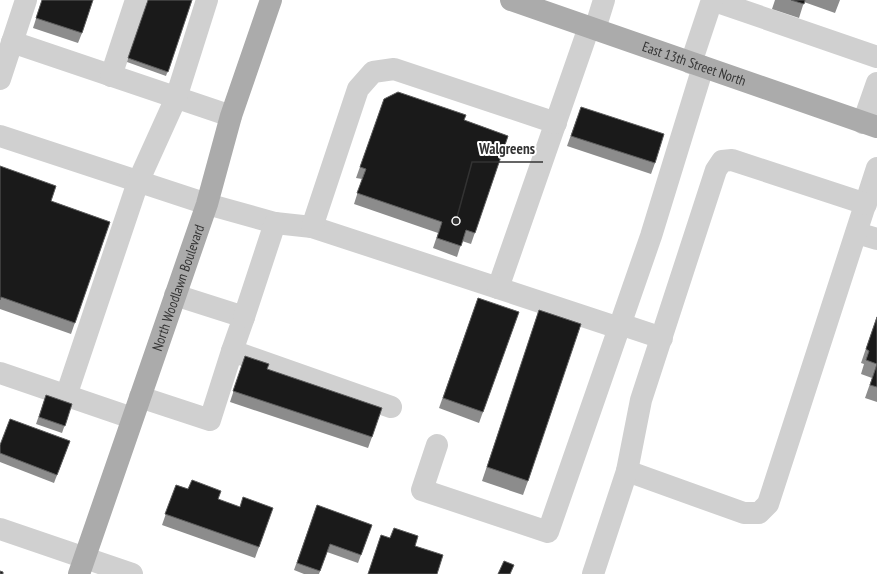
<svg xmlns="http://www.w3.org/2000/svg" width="877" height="574" font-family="'PT Sans Narrow',sans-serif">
  <rect width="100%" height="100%" fill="#fff"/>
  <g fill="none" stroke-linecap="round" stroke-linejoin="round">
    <g stroke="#d0d0d0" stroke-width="22">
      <path d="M712,0L877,57"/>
      <path d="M595,29L604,0"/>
      <path d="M12,42L231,116"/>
      <path d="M691,63L712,0"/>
      <path d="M111,76L136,0"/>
      <path d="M0,79L26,0"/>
      <path d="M863,123L877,83"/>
      <path d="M0,136L207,204L275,223L312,227L498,288L589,27"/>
      <path d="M312,227L358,89L373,72L394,69L556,123"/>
      <path d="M857,233L877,239"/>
      <path d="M498,288L619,328"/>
      <path d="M175,295L244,317L232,351L391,407"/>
      <path d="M244,317L275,223"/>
      <path d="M620,324L662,338"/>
      <path d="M0,373L132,418"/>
      <path d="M66,396L138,182L176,98L207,0"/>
      <path d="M140,397L210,420L232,351"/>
      <path d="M437,445L422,490L548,532L651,236L703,67"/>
      <path d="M627,471L744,513H759L768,504L877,168"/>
      <path d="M0,529L132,574"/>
      <path d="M593,574L627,471L641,400L716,170L722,161L732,160L866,204"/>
    </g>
    <g stroke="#ababab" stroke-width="22">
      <path id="s1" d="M511,0L877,127"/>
      <path id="s2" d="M79,574L207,204L231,116L271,0"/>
    </g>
  </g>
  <g fill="#8c8c8c">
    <path d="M42,0L82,33L78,43L33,28Z"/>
    <path d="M148,0H192L166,76L127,62Z"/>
    <path d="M775,0H840L835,13L804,2L799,18L772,9Z"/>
    <path d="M384,99L464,120L508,136L471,244L462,241L457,257L433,248L438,233L354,204L362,179L356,178Z"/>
    <path d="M577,118L655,163L651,174L567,146Z"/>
    <path d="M0,166L51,201L110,222L71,334L0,309Z"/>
    <path d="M478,298L519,312L479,423L439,408Z"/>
    <path d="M539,310L528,481L523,495L482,481Z"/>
    <path d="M877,316V402L865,398L872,378L861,374L864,364L861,363Z"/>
    <path d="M245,356L267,369L372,437L368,448L230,402Z"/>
    <path d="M46,395L72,404L62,433L36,424Z"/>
    <path d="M70,441L54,483L0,462V445Z"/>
    <path d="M176,485L218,499L259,547L255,558L162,525Z"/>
    <path d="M317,505L372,525L358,563L327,552L319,574H304L294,570Z"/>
  </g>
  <g fill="#1a1a1a" stroke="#5f5f5f">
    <path d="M42,0H93L82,33L36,18Z"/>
    <path d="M148,0H192L168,72L128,58Z"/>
    <path d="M791,0H805L804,4Z"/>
    <path d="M398,92L466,115L464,120L508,136L475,233L466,230L461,246L437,238L442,222L357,193L366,169L360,167L384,99Z"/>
    <path d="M581,107L664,134L655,163L571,136Z"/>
    <path d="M0,166L56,186L51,201L110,222L75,323L1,297L0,300Z"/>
    <path d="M478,298L519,312L483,412L443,398Z"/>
    <path d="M539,310L581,324L528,481L487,467Z"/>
    <path d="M877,317V364L866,360L869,351L866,349Z"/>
    <path d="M245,356L269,364L267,369L382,408L372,437L233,391Z"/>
    <path d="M877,364V387L870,385Z"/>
    <path d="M46,395L72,404L65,426L39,417Z"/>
    <path d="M10,419L70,441L57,475L0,453V445Z"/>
    <path d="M192,480L221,491L218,499L240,507L243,497L273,508L259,547L165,514L176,485L188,489Z"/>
    <path d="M317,505L372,525L361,555L330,544L320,571L297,563Z"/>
    <path d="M394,528L418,536L415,546L443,555L437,574H368L381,535L390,538Z"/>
    <path d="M504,561L514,565L510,574H498Z"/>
    <path d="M0,571L3,572V574H0Z"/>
  </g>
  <g text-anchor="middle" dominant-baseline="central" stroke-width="4" stroke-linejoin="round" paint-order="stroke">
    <g font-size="14" fill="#333" stroke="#fff">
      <text stroke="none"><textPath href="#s1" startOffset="194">East 13th Street North</textPath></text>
      <text stroke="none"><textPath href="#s2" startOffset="303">North Woodlawn Boulevard</textPath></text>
    </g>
  </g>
  <path fill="none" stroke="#333" stroke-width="1.5" d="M456 221L472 162H543"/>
  <circle fill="#333" stroke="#fff" stroke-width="1.5" cx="456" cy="221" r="4"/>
  <g font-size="15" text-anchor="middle" font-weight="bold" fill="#333" stroke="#fff" stroke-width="4" stroke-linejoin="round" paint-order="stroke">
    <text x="507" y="154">Walgreens</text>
  </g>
</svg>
